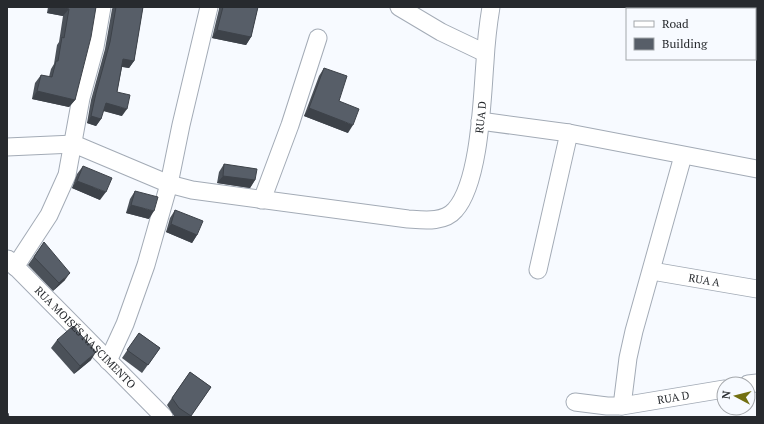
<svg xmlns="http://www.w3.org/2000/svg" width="764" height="424" font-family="'PT Serif',serif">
  <rect width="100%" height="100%" fill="#f7faff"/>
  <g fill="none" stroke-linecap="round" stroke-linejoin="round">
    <defs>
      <g id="street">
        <path d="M399,7L441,32L485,53"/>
        <path d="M723,7L741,9"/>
        <path d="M755,11H757"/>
        <path d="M480,121L569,133L757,169"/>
        <path id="s1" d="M7,147L74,144L169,184L192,190L408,219C423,220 444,223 455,210C480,182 482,99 485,62C486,44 488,25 491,7"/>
        <path d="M262,200L290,125L318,38"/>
        <path id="s2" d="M8,259L164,417"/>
        <path d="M15,267L49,215L67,175L81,98L95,47L102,7"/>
        <path d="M538,270L569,133"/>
        <path id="s3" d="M652,271L757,289"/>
        <path d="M108,361L125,324L146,265L169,184L181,125L209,7"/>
        <path d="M748,384L757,383"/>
        <path d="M575,402L607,406H622L628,358L634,331L683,156"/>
        <path id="s4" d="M622,406L724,389"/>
      </g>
    </defs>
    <use href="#street" stroke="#a3abb6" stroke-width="19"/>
    <use href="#street" stroke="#fff" stroke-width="17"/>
  </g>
  <g fill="#4b5159">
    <path d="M48,7H96L75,100L69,107L32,99L35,83L41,75L49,77L51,69L54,64L57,45L59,42L63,16L47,13Z"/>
    <path d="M113,7H143L134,61L129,68L122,67L117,92L122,116L103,111L101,119L96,126L87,123L91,100L105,49L112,9Z"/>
    <path d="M219,7H258L251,37L246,45L212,38L219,9Z"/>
    <path d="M324,68L339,101L348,133L304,116L319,76Z"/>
    <path d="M224,164L255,180L250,188L217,183L219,172Z"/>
    <path d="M83,166L100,200L72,188L77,174Z"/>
    <path d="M135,191L149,219L126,213L130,199Z"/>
    <path d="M175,210L197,235L192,243L166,232L170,218Z"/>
    <path d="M44,242L65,280L53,291L28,265Z"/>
    <path d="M139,333L160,348L142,373L122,358Z"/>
    <path d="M57,340L91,360L74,374L51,348Z"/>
    <path d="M190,372L211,387L190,417H175L174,416L167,405Z"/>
  </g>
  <g fill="#3d4249">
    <path d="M51,7H60L69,9L63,16L47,13Z"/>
    <path d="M217,30L251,37L246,45L212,38Z"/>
    <path d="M123,59L134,61L129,68L119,66Z"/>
    <path d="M37,91L75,100L69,107L32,99Z"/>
    <path d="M106,103L127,109L122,116L101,110Z"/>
    <path d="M309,108L353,125L348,133L304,116Z"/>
    <path d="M91,116L101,119L96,126L87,123Z"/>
    <path d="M223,176L255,180L250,188L217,183Z"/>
    <path d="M77,181L106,192L100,200L72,188Z"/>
    <path d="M131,205L154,211L149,219L126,213Z"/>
    <path d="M171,224L197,235L192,243L166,232Z"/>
    <path d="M70,273L65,280L53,291L59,283Z"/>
    <path d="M96,352L91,360L74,374L80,366Z"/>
  </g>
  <g fill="#575e68" stroke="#3d4249">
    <path d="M60,7H96L91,37L75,100L37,91L41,75L52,77L56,61H58L62,37L64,38L69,9Z"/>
    <path d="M116,7H143L134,61L123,59L117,92L130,95L127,109L106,103L101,119L91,116L96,93L110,42Z"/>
    <path d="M223,7H258L251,37L217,30Z"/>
    <path d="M324,68L347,76L339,101L359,109L353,125L309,108Z"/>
    <path d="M224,164L257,169L255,180L223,176Z"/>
    <path d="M83,166L112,178L106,192L77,181Z"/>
    <path d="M135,191L158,197L154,211L131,205Z"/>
    <path d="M175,210L203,221L197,235L171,224Z"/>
    <path d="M44,242L70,273L59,283L34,257Z"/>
    <path d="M73,326L96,352L80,366L57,340Z"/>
    <path d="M139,333L160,348L148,365L127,350Z"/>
    <path d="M190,372L211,387L191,416L179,408L172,398Z"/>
    <path d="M7,413H8L9,417H7Z"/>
  </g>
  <g text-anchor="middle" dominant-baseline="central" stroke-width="4" stroke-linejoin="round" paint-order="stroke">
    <g font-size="11" fill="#272a2e" stroke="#f7faff">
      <text stroke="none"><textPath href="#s1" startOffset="559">RUA D</textPath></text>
      <text stroke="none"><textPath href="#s3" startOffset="53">RUA A</textPath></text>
      <text stroke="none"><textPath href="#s2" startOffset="110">RUA MOISÉS NASCIMENTO</textPath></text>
      <text stroke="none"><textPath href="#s4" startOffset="52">RUA D</textPath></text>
    </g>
  </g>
  <rect width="764" height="424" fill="none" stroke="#272a2e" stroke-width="16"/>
  <rect x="626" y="8" width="130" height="52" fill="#f7faff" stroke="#a4a7ab"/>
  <rect x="634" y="21" width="20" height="6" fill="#ffffff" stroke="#a4a7ab"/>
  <text x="662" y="28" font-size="12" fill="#272a2e">Road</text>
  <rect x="634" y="38" width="20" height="12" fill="#575e68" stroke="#a4a7ab"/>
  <text x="662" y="48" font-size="12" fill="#272a2e">Building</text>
  <g transform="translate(736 396) rotate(277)"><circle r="19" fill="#f7faff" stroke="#a4a7ab"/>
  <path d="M0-3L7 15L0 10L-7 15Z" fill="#726f11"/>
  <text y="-6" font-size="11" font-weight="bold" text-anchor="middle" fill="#272a2e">N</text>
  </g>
</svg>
